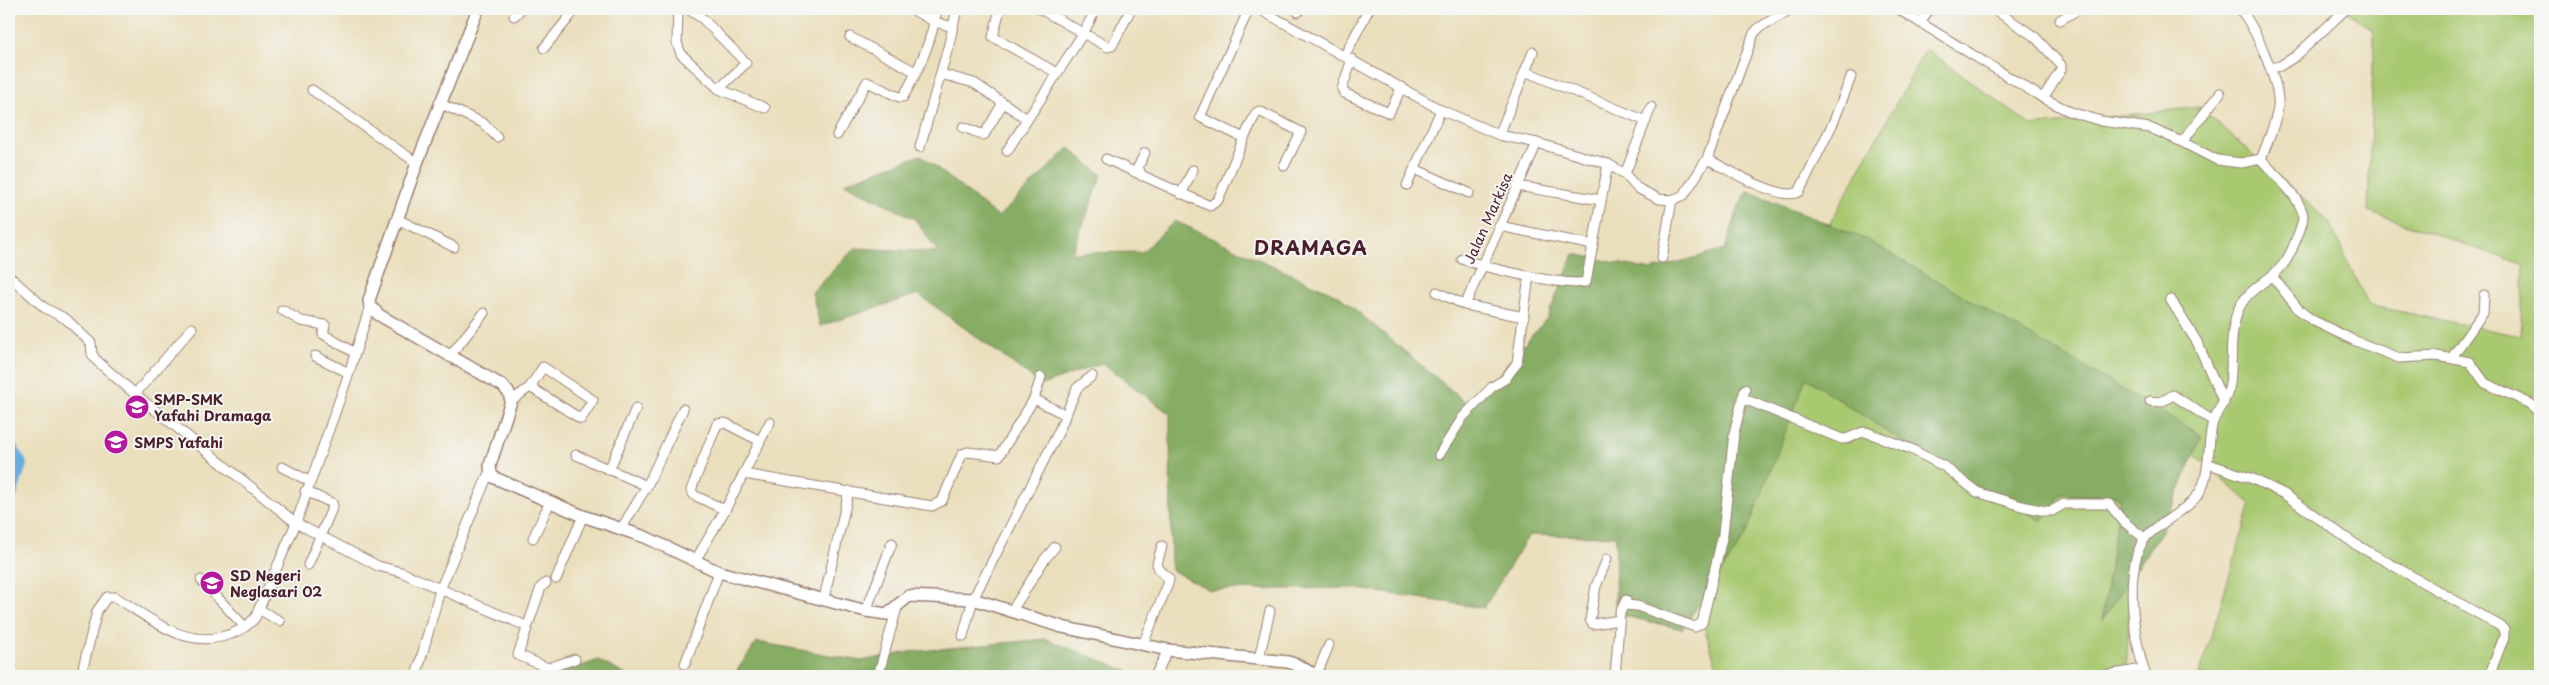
<svg xmlns="http://www.w3.org/2000/svg" width="2549" height="685" font-family="'Playpen Sans',sans-serif">
  <rect width="100%" height="100%" fill="#f6f6f2"/>
  <filter id="ink" filterUnits="userSpaceOnUse"><feTurbulence type="fractalNoise" baseFrequency=".02" numOctaves="2"/><feDisplacementMap in="SourceGraphic" scale="10" xChannelSelector="R" yChannelSelector="G"/><feConvolveMatrix kernelMatrix="1 2 1 2 8 2 1 2 1" color-interpolation-filters="sRGB"/></filter>
  <filter id="wash" filterUnits="userSpaceOnUse"><feTurbulence type="fractalNoise" baseFrequency=".0096" numOctaves="4" result="noise"/><feDisplacementMap in="SourceGraphic" scale="20" xChannelSelector="R" yChannelSelector="G"/><feGaussianBlur stdDeviation="1.12" result="paint"/><feColorMatrix in="noise" values="0 0 0 0 0 0 0 0 0 0 0 0 0 0 0 0 0 1.4 0 .05"/><feComposite in="paint" operator="in"/></filter>
  <g filter="url(#wash)">
    <rect width="100%" height="100%" fill="#eadfbc"/>
    <g fill="#a9c971" stroke="#7a744e">
      <path d="M2344,9H2540V676H2199L2251,504L2173,436L1813,254L1926,49L2032,126L2199,107L2329,222L2368,305L2520,336L2524,265L2368,211L2374,32Z"/>
      <path d="M1747,330L2143,485L2131,574L2126,676H1720L1703,624L1701,506Z"/>
    </g>
    <g fill="#86ad63" stroke="#686647">
      <path d="M1069,148L1102,175L1072,253L1142,252L1175,221L1339,296L1471,407L1547,318L1574,254L1651,270L1725,249L1739,206L1748,191L1867,240L2202,436L2162,531L2102,620L2120,497L2062,494L2042,521L1938,465L1806,378L1745,537L1682,629L1615,614L1616,536L1529,535L1484,608L1352,588L1210,590L1171,570L1170,414L1102,363L1042,385L918,294L820,326L812,292L855,248L938,252L915,219L844,183L921,155L998,217Z"/>
      <path d="M1046,639L1140,676H733L757,642L861,661L909,652Z"/>
      <path d="M598,660L628,676H555Z"/>
    </g>
    <g fill="none" stroke-linecap="round" stroke-linejoin="round">
      <path stroke="#6aaddf" stroke-width="16" d="M9,448L19,464L9,495"/>
    </g>
  </g>
  <g filter="url(#ink)">
    <g fill="none" stroke-linecap="round" stroke-linejoin="round">
      <defs>
        <g id="minor">
          <path d="M678,9L677,43L681,54L719,89L765,108"/>
          <path d="M688,9L703,19L746,63L719,89"/>
          <path d="M911,9L935,22L953,27"/>
          <path d="M1000,9L993,37L1057,73"/>
          <path d="M1040,9L1108,47L1112,46L1131,9"/>
          <path d="M1249,9L1200,117L1244,138L1256,113L1259,111L1301,132L1284,166"/>
          <path d="M1259,9L1441,110L1499,135L1537,143L1608,164L1625,174L1637,188L1659,199L1672,200L1684,195L1707,159L1754,33L1760,27L1791,9"/>
          <path d="M1898,9L2043,98L2071,112L2101,121L2150,128L2182,142L2217,160L2241,163L2261,159C2273,173 2302,199 2303,216C2303,225 2298,234 2295,242C2291,253 2285,265 2275,273C2260,286 2244,293 2237,313C2229,336 2233,360 2230,384C2228,399 2218,408 2213,422C2207,442 2211,464 2203,485C2196,506 2167,518 2151,532C2120,558 2134,642 2146,676"/>
          <path d="M1994,9L2035,37L2061,65V70L2043,98"/>
          <path d="M2240,9C2255,27 2281,85 2278,108C2275,125 2267,144 2261,159"/>
          <path d="M1298,12L1299,9"/>
          <path d="M514,16L521,9"/>
          <path d="M2060,20L2079,9"/>
          <path d="M1921,22L1929,9"/>
          <path d="M850,37L916,72"/>
          <path d="M544,48L576,9"/>
          <path d="M1345,55L1369,9"/>
          <path d="M1352,59L1342,89L1344,93L1389,113L1402,87"/>
          <path d="M2271,68L2280,66L2296,56L2346,9"/>
          <path d="M1527,72L1646,121"/>
          <path d="M941,74L974,83L1027,119"/>
          <path d="M312,90L417,163"/>
          <path d="M439,103L483,123L497,137"/>
          <path d="M963,127L984,135L1003,103"/>
          <path d="M837,135L867,82L899,97H903C919,70 932,39 937,9"/>
          <path d="M1499,135L1533,52"/>
          <path d="M2182,142L2220,93"/>
          <path d="M920,147L949,44L957,9"/>
          <path d="M1007,151L1084,32L1096,9"/>
          <path d="M1106,159L1210,206L1218,200L1244,138"/>
          <path d="M1707,159C1726,168 1780,202 1799,192L1834,121L1851,77"/>
          <path d="M1415,169L1469,193"/>
          <path d="M1625,174L1651,107"/>
          <path d="M1142,176L1138,167L1145,153"/>
          <path d="M1407,185L1441,110"/>
          <path d="M1517,186L1601,200"/>
          <path d="M1181,194L1193,170"/>
          <path d="M397,219L454,247"/>
          <path d="M1499,226L1593,245"/>
          <path d="M1662,258L1672,200"/>
          <path d="M1462,259C1483,267 1566,287 1586,282L1608,164"/>
          <path d="M9,276L45,308L66,319L91,343L92,354L96,360L135,394L296,523L378,566L401,572L526,626"/>
          <path d="M2272,276L2299,310L2312,320L2353,340L2399,358L2437,356L2470,362L2485,383L2531,404L2540,415"/>
          <path d="M1437,292L1465,305L1524,317"/>
          <path d="M2170,299L2197,342L2224,403"/>
          <path d="M1465,305L1537,143"/>
          <path d="M282,310L301,321L325,325L323,334L355,353"/>
          <path d="M315,356L349,373"/>
          <path d="M449,357L484,313"/>
          <path d="M2452,357L2483,313L2484,295"/>
          <path d="M135,394L192,328"/>
          <path d="M1742,398L1842,439C1851,440 1856,432 1866,432L1911,449L1945,467L1977,492L2022,506L2045,511H2052L2064,504H2109L2123,521L2144,538"/>
          <path d="M1034,399L1041,377"/>
          <path d="M511,401L530,387L543,367L593,400L581,419L530,387"/>
          <path d="M2150,401L2161,402L2173,395L2213,421"/>
          <path d="M576,455L647,486"/>
          <path d="M1439,455L1463,417L1492,387L1505,379L1517,363L1529,276"/>
          <path d="M2209,464L2253,479L2284,494L2355,544L2500,626L2504,630V637L2489,676"/>
          <path d="M282,467L309,481"/>
          <path d="M609,470L636,408"/>
          <path d="M744,474L932,506L942,501L962,454L968,452L999,456L1034,399L1066,415"/>
          <path d="M305,491L332,503L333,506L308,565"/>
          <path d="M725,510L694,495L691,490L717,424L725,423L760,441"/>
          <path d="M621,529L647,486L683,409"/>
          <path d="M533,538L550,502"/>
          <path d="M1607,559L1596,586L1590,620L1593,624L1620,620"/>
          <path d="M695,561L725,510L770,422"/>
          <path d="M556,579L583,516"/>
          <path d="M201,580L245,627"/>
          <path d="M546,583L541,587L518,655L548,668L575,659"/>
          <path d="M824,598L849,491"/>
          <path d="M1625,605L1637,606L1695,627L1702,623L1723,534L1734,433L1745,389"/>
          <path d="M260,610L280,621"/>
          <path d="M866,611L892,543"/>
          <path d="M1011,612L1044,560L1055,547"/>
          <path d="M963,636L973,599L1058,433L1077,388L1092,376"/>
          <path d="M1143,644L1168,584L1169,579L1159,569L1157,564L1162,546"/>
          <path d="M1259,658L1270,611"/>
          <path d="M685,664L719,572"/>
          <path d="M417,673L440,590L490,470"/>
          <path d="M81,676L97,611L107,597H115C149,617 180,646 221,637C235,634 246,628 255,618L296,523L349,373L370,306"/>
          <path d="M878,676L898,604"/>
          <path d="M1155,676L1168,650"/>
          <path d="M1316,676L1329,645"/>
          <path d="M1615,676L1620,613L1626,600"/>
          <path d="M2101,676L2143,669"/>
        </g>
        <path id="tertiary" d="M478,9L417,163L369,300L370,306L379,315L503,386L509,393L511,401L490,465L491,475L495,478L583,516L645,537L719,572L866,611L887,614L909,596L973,599L1062,627L1168,650L1288,662L1297,665L1317,676"/>
      </defs>
      <use href="#minor" stroke="#9a7f74" stroke-width="11"/>
      <use href="#tertiary" stroke="#9a7f74" stroke-width="14"/>
      <use href="#minor" stroke="#fff" stroke-width="9"/>
      <use href="#tertiary" stroke="#fff" stroke-width="11"/>
    </g>
  </g>
  <defs>
    <symbol id="school-disc" viewBox="-11 -11 22 22"><circle r="9.5" fill="#b5179e" stroke="#f6f6f2"/><path d="M0-5L7-2L0 1L-7-2ZM-4 1L0 2.5L4 1V4Q0 6-4 4Z" fill="#fff"/></symbol>
  </defs>
  <g fill-rule="evenodd">
    <use href="#school-disc" x="123" y="393" width="28" height="28"/>
    <use href="#school-disc" x="102" y="428" width="28" height="28"/>
    <use href="#school-disc" x="198" y="569" width="28" height="28"/>
  </g>
  <g text-anchor="middle" dominant-baseline="central" stroke-width="4" stroke-linejoin="round" paint-order="stroke">
    <g font-size="14" fill="#4a1f2b" stroke="#f6f6f2">
      <text transform="translate(1488 218) rotate(-66)">Jalan Markisa</text>
    </g>
    <g font-size="14" font-weight="bold" fill="#4a1f2b" stroke="#f6f6f2" text-anchor="start">
      <text x="154" y="399">SMP-SMK<tspan x="154" dy="16">Yafahi Dramaga</tspan></text>
      <text x="134" y="442">SMPS Yafahi</text>
      <text x="230" y="575">SD Negeri<tspan x="230" dy="16">Neglasari 02</tspan></text>
    </g>
    <g font-size="19" font-weight="bold" letter-spacing="1" fill="#4a1f2b" stroke="#f6f6f2">
      <text x="1311" y="247">DRAMAGA</text>
    </g>
  </g>
  <rect width="2549" height="685" fill="none" stroke="#f6f6f2" stroke-width="30"/>
</svg>
